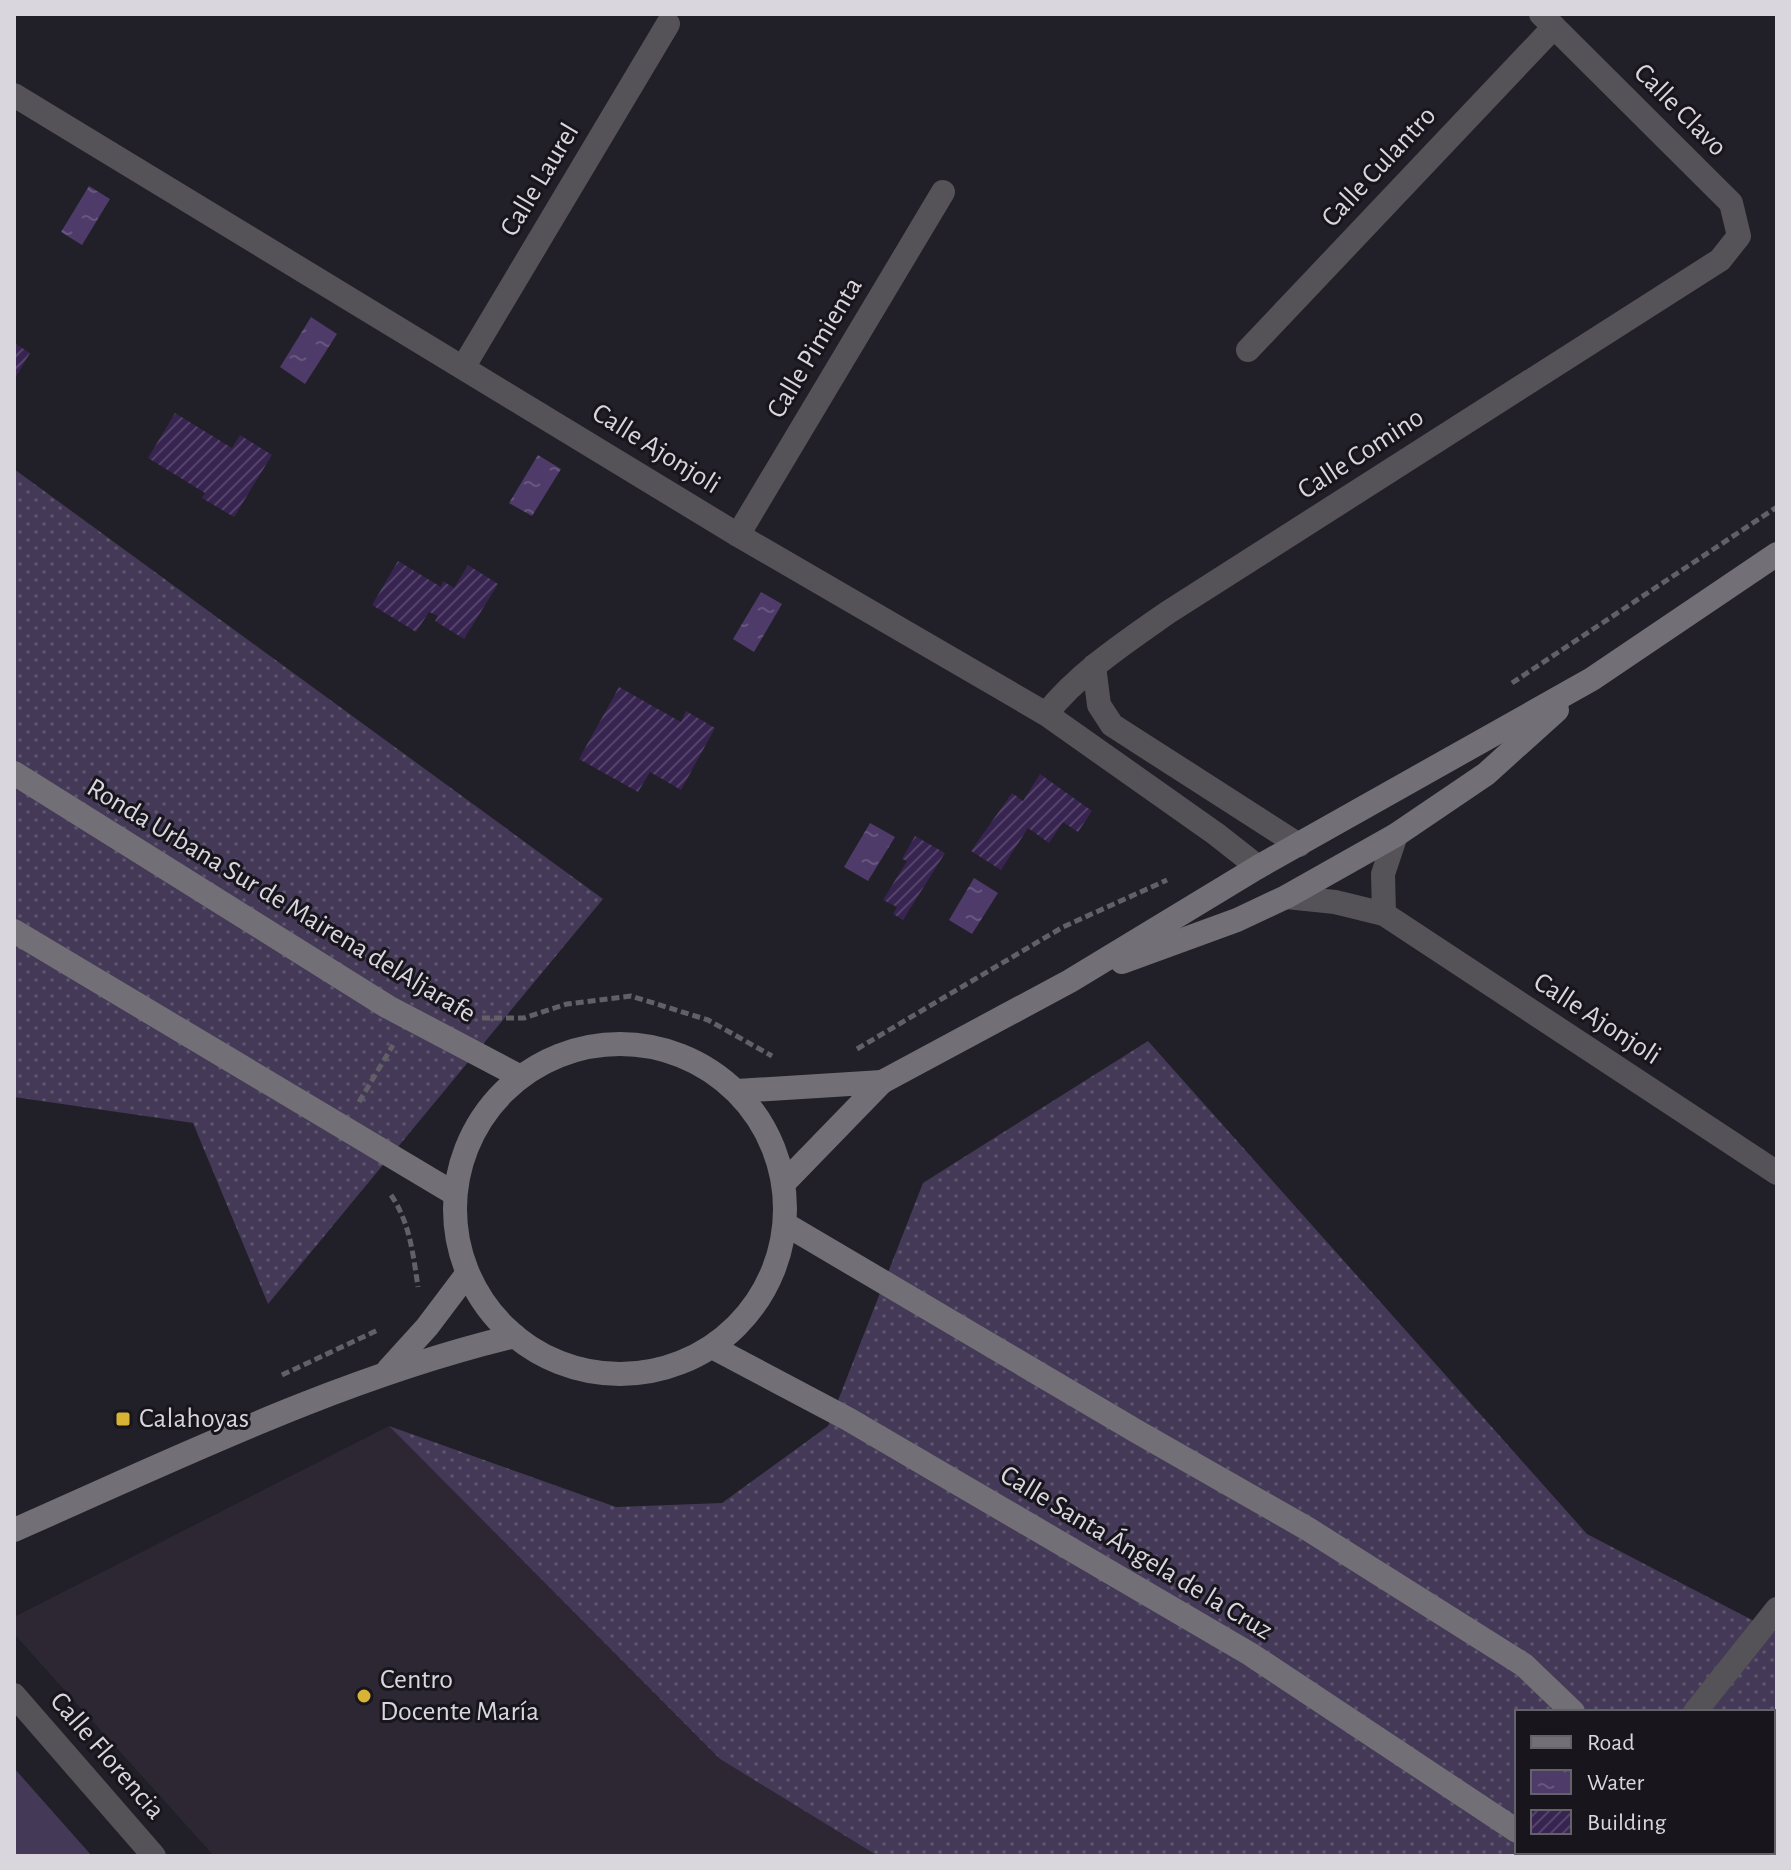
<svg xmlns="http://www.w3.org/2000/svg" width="1791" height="1870" font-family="'Alegreya Sans',sans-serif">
  <defs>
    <pattern id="grass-dots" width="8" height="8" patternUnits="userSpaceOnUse" patternTransform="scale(2)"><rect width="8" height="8" fill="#443956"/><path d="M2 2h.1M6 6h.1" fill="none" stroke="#5e556e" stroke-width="1.8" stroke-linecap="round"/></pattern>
    <pattern id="water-ripples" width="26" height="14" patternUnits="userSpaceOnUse" patternTransform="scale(2)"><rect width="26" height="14" fill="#4e3b69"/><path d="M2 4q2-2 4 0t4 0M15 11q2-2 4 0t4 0" fill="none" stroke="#67577e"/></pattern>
    <pattern id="building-hatch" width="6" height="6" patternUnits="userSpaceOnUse" patternTransform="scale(2)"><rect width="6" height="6" fill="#382451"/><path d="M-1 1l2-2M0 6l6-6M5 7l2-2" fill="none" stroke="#54436a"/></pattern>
  </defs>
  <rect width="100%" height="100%" fill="#211f27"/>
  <path fill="#2c2733" d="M389,1426L720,1759L878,1856H214L14,1634V1617Z"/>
  <g fill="url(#grass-dots)" fill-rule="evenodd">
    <path d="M14,469L603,899L268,1304L193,1123L14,1097Z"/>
    <path d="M1148,1041L1587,1534L1777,1633V1856H878L720,1759L389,1426L616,1507L722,1503L828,1426L923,1183ZM1517,1712H1773V1852H1517Z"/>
  </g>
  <path fill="#443956" d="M14,1768L92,1856H14Z"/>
  <g fill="url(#water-ripples)">
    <path d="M89,186L110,199L82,245L61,232Z"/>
    <path d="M311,317L337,334L305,384L280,367Z"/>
    <path d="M538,455L561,469L532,516L509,503Z"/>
    <path d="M761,592L782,604L754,652L733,639Z"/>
    <path d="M870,823L895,837L868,881L844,867Z"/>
    <path d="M974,878L998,893L972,934L949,920Z"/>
  </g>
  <g fill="url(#building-hatch)">
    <path d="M14,343L30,353L14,380Z"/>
    <path d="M175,413L232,448L240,435L272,455L234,517L202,498L205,493L148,458Z"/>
    <path d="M398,561L441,587L443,581L454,588L468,565L498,584L464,639L435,621L438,616L429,612L416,632L372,605Z"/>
    <path d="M619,687L681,722L686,711L715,728L681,790L650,772L638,792L579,759Z"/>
    <path d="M1040,774L1092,811L1078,832L1063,822L1049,843L1028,828L1001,870L971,851L1012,793L1023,801Z"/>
    <path d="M915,836L945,853L903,920L893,914L897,907L883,900L907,861L902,859Z"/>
  </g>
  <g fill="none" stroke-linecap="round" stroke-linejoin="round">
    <g stroke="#626067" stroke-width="5" stroke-dasharray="8 4" stroke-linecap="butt">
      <path d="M1512,683L1777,507"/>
      <path d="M482,1018H524L567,1004L631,996L708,1020L772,1056"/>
      <path d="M857,1049L1063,927L1167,880"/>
      <path d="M359,1102L393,1045"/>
      <path d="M391,1195C410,1223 413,1254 418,1287"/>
      <path d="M282,1375L378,1330"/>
    </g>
    <g stroke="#555357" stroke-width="24">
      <path d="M14,95L738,535L1046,714L1216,834L1258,867"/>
      <path d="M1248,350L1554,27"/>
      <path d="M464,366L668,24"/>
      <path d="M738,535L943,192"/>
      <path d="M1094,666L1099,705L1112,725L1299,845"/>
      <path d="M1046,714C1079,673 1124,643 1167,613L1720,260L1739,236L1731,203L1541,14"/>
      <path d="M1286,897L1335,902L1384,914L1777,1173"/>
      <path d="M1384,914L1383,874L1396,835"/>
      <path d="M14,1695L154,1856"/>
      <path d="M1695,1712L1777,1609"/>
    </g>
    <g stroke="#727076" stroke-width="24">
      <path d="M14,773L388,1007L519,1076"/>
      <path d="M14,931L455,1194"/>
      <path d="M1122,962L1237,920L1286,897L1396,835L1486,774L1557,710"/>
      <circle cx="620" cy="1209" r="165"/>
      <path d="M737,1091L882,1082"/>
      <path d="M784,1183L882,1082L1070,981L1258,867L1592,679L1777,554"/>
      <path d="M785,1224L1136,1431L1308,1529L1524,1665L1573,1712"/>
      <path d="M712,1347L848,1419L1250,1654L1517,1831"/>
      <path d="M388,1370L427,1327L467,1274"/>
      <path d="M14,1530C178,1458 340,1378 515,1336"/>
      <path d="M1773,1850L1777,1853"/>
      <path d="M1538,1852L1541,1856"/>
      <path d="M1659,1856L1662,1852"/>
    </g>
  </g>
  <g fill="#d8b434" stroke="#18151d" stroke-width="3">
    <rect x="115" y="1411" width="16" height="16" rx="4"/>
    <circle cx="364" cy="1696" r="8"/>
  </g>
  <g text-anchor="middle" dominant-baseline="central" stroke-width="6" stroke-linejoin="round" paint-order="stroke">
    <g font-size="28" fill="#d9d7dd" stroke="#18151d">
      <text transform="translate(1680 110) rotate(45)">Calle Clavo</text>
      <text transform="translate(1379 167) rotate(-47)">Calle Culantro</text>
      <text transform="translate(540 180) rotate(-59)">Calle Laurel</text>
      <text transform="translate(815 348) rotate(-59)">Calle Pimienta</text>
      <text transform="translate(656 449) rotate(32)">Calle Ajonjoli</text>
      <text transform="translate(1361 454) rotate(-33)">Calle Comino</text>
      <text transform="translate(281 901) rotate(31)">Ronda Urbana Sur de Mairena delAljarafe</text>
      <text transform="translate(1597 1019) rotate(33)">Calle Ajonjoli</text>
      <text transform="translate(1136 1553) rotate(31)">Calle Santa Ángela de la Cruz</text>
      <text transform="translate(107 1756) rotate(49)">Calle Florencia</text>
    </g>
    <g font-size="28" fill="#d9d7dd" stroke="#18151d" text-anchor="start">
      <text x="139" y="1419">Calahoyas</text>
      <text x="380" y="1680">Centro<tspan x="380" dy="32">Docente María</tspan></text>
    </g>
  </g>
  <rect width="1791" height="1870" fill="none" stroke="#d9d7dd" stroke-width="32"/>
  <rect x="1515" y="1710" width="260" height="144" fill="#18151d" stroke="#65636a" stroke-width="2"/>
  <rect x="1531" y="1736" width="40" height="12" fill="#727076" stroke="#65636a" stroke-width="2"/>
  <text x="1587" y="1750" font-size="24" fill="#d9d7dd">Road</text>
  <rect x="1531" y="1770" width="40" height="24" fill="url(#water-ripples)" stroke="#65636a" stroke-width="2"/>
  <text x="1587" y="1790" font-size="24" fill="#d9d7dd">Water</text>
  <rect x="1531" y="1810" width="40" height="24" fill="url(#building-hatch)" stroke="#65636a" stroke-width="2"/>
  <text x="1587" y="1830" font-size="24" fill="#d9d7dd">Building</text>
</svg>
